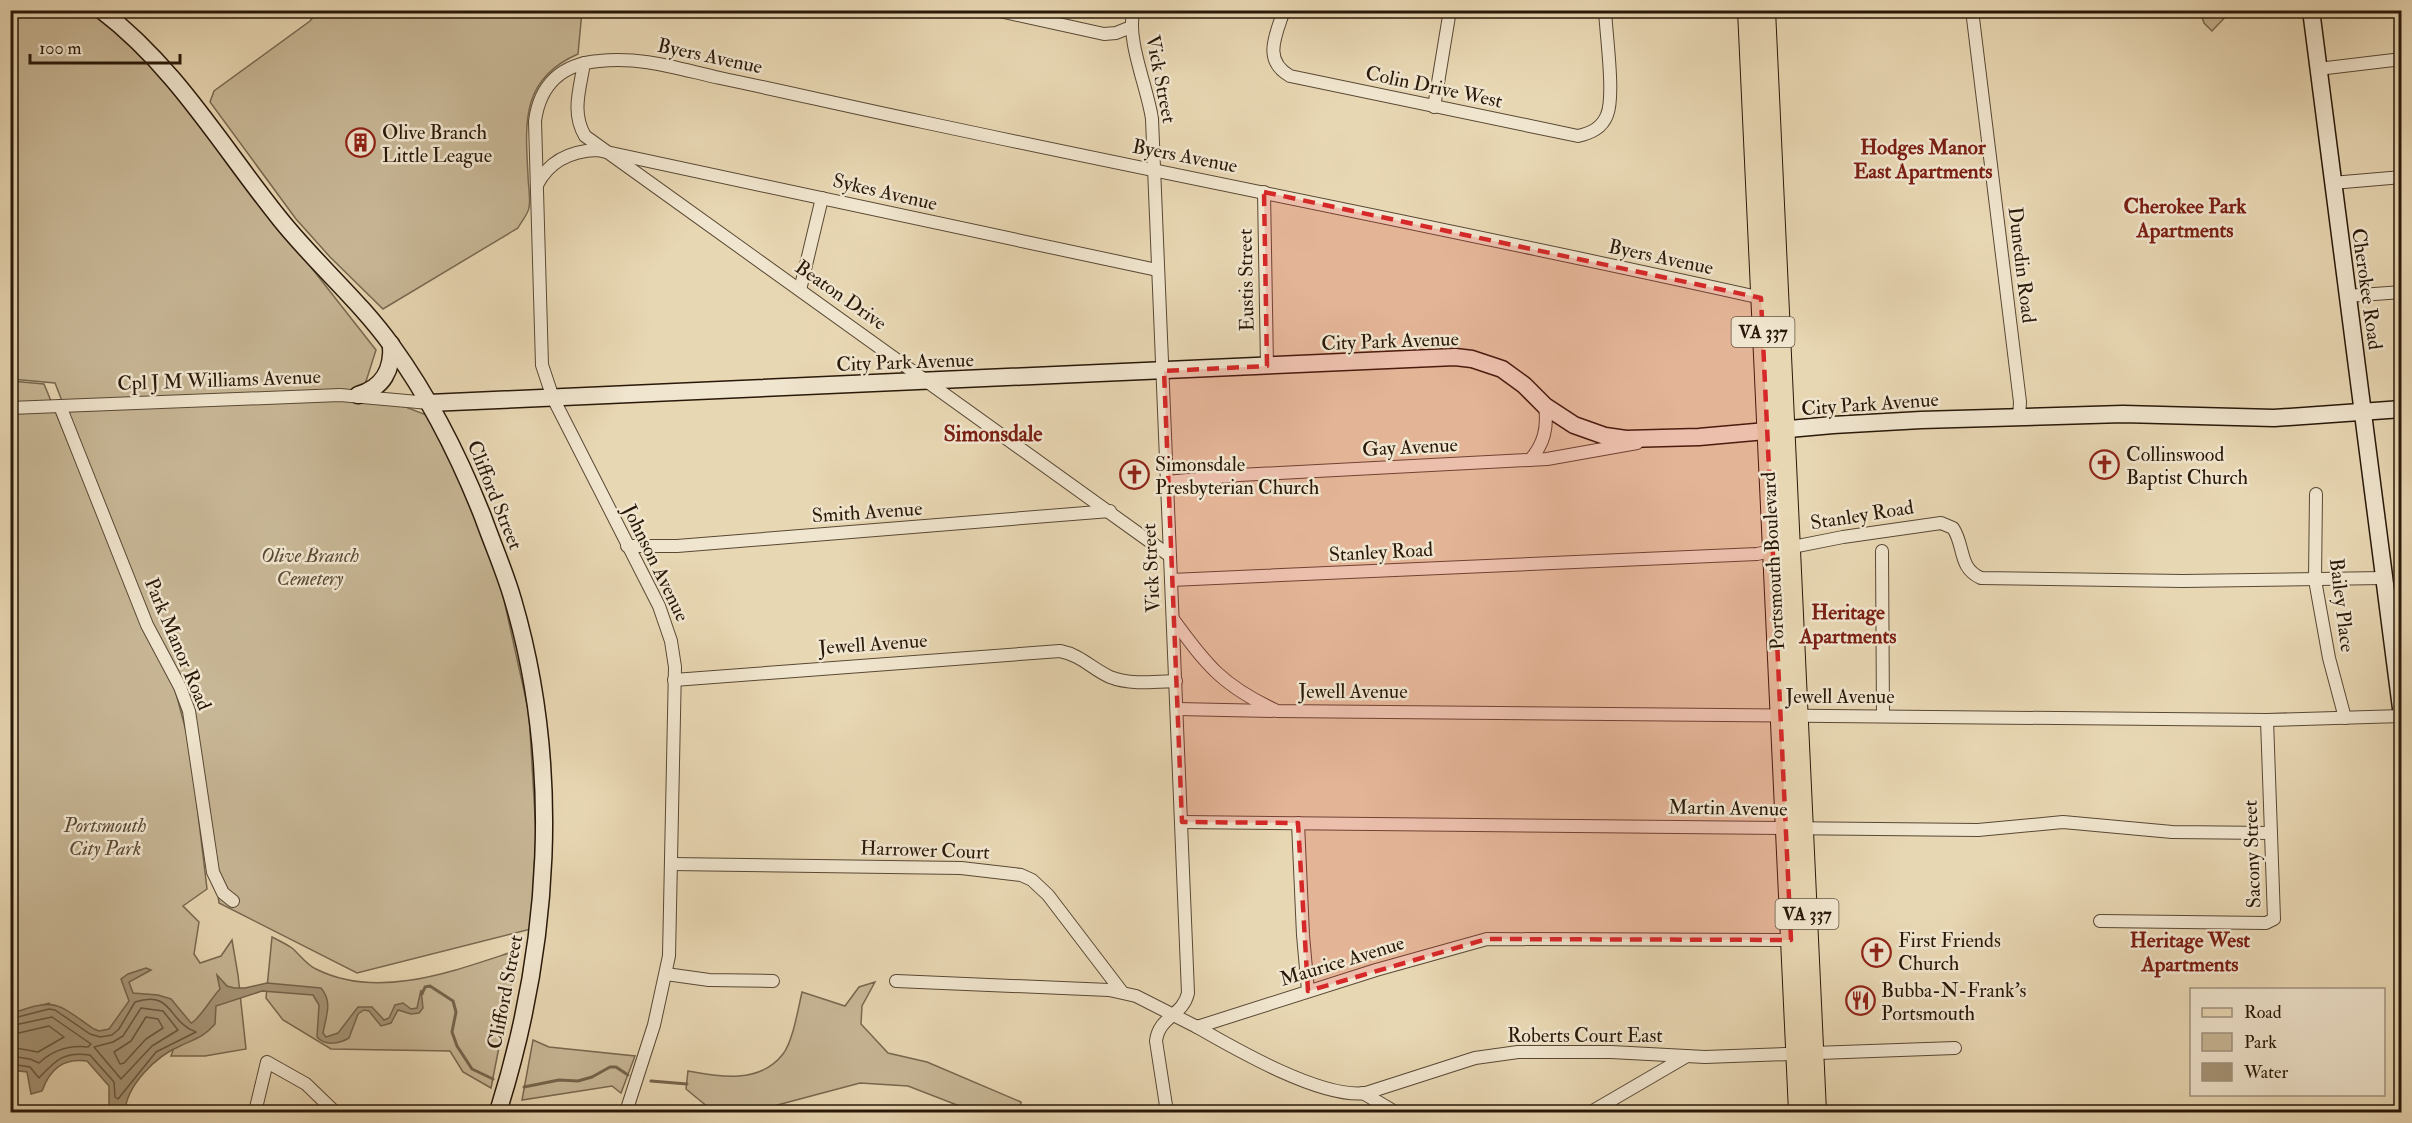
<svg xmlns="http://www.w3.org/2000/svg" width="2412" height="1123" font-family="'IM FELL Double Pica',serif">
  <rect width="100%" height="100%" fill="#e8d7b3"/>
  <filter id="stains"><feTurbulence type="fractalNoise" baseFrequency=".00333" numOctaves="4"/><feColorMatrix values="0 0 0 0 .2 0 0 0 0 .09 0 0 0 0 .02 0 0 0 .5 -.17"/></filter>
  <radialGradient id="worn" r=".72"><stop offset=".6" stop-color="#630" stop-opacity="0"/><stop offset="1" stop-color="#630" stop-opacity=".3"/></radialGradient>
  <g fill="#c8b796" stroke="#786850" stroke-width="1.5">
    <path d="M10,11H92L142,52L376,350L361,397H380L429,416L440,435L498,573L529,713L536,833L531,929L357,973L219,903L198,751L55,383L11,379Z"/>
    <path d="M318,11H582L578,54C521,79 525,122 528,175C528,185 531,198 529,208C528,214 521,222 518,228L383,309L330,257L296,219L210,102L214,91L310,21Z"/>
    <path d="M2200,11V10L2231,11L2212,31L2204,23Z"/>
    <path d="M11,381L44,384L148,637L173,682L190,746L207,889L183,906L199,922L194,954L200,963L221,956L232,940L238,975L246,1049L205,1056H171L179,1032L116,1068L49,1003L11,1014Z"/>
    <path d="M272,937C278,940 286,944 292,948C300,955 307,965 316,969C379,1001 456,970 518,950L491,1088L463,1072L450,1051L331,1049L283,1020L266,998Z"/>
    <path d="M875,982L862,1006L861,1024L888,1053L927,1062L1021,1102L1020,1112H975L908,1086L860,1083L770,1107L764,1112H710L709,1108L686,1089L688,1071C720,1077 760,1084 783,1054C793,1041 798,1009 802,992L845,1006L859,987Z"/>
    <path d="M533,1040L549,1047L635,1056L621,1093L612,1086L522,1100Z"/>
  </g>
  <path fill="#a79679" stroke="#75644c" stroke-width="1.5" d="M146,968L151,970L129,982L133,993L158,995L171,999L191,1023C198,1021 212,997 220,989L217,975L227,986L234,988H245L267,983L321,988C333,1002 326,1016 323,1033L326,1037L338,1033L358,1007H372L384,1020L389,1018L395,1005L403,1003L411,1009L417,1008L421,990L423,1008L419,1013L411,1014L398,1010L391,1023L381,1026L369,1011L364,1010L358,1014L349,1038C339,1044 325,1046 317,1037L319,1005L313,995L262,991L216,1006L215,1024C204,1037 195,1039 180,1046C156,1056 126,1086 125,1112H109V1086L87,1061C63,1058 50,1069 42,1091L31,1094L27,1072L11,1070V1014C57,997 56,1003 94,1029L99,1031L109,1029L129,1001L121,979L128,974Z"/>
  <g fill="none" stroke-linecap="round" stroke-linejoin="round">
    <g stroke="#685741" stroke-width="1.5">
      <path d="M141,1008L163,1011L178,1030L152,1046L121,1079L94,1047L113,1042L123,1036Z"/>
      <path d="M146,1017L158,1019L163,1028L146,1039L124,1063L120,1064L114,1052L131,1041Z"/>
      <path d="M10,1019L49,1009L55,1010L90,1034L100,1037L112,1035L119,1029L135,1002C170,991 168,1016 188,1028C190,1030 193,1030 196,1032L156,1052L118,1099L115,1097L114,1082L90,1055C63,1051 55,1061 39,1078L30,1067L10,1064"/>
      <path d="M10,1026L52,1017L91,1044L88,1047C69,1045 53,1050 39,1063L30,1059L10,1056"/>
      <path d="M10,1035L49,1026L64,1037L38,1052L10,1047"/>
    </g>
    <g stroke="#75644c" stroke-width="3">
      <path d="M422,994L425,987L430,986L453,1001L456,1012L452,1032L457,1046L472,1069L493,1079"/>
      <path d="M651,1081L687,1084"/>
      <path d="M524,1087L559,1080L578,1081L592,1077L610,1067H616L628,1075"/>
    </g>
    <defs>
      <g id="street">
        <path d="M995,10L1104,34L1116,33L1131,27"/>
        <path d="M1134,10C1125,37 1148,89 1152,119L1188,993C1183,1016 1159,1016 1156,1041L1167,1112"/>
        <path d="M1284,10C1276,35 1262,60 1290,76L1578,136C1591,133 1602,128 1607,115C1615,96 1606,34 1605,10"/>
        <path d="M1972,10L2020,402L2019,418"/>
        <path d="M584,63C580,89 571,112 585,136L1170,556"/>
        <path d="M2318,69L2402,59"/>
        <path d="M1434,107L1450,10"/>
        <path d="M2332,183L2402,177"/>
        <path d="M537,185C549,161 571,151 597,150L1157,270"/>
        <path d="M1264,192L1267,366"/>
        <path d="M800,290L822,198"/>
        <path d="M2347,296L2402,292"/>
        <path d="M60,406L147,625L180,687L189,711L213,872L223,893L233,901"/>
        <path d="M10,408L340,395L429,403"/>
        <path d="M1530,460C1544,444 1548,428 1545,406"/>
        <path d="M1167,482L1239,475L1547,459L1637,443"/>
        <path d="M2316,494L2315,580L2329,658L2345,718"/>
        <path d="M627,546H677L1110,511"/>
        <path d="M1882,551L1883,716"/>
        <path d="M1171,580L1757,554L1843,537L1941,523L1953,528C1965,546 1958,568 1981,578L2183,581L2383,578"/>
        <path d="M1173,619C1207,666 1223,686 1277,711L2267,720L2402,716"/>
        <path d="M674,680L1060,651C1081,655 1092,669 1110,677C1130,685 1154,682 1176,681"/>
        <path d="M1177,709L1272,711"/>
        <path d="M1182,822L1978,830L2063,822L2172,832L2271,833"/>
        <path d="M1298,823L1303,935L1308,991"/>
        <path d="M671,864L961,868L1021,875L1032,880L1048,895L1122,992"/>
        <path d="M2100,921L2266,923L2274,919L2267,720"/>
        <path d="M666,974L709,980L773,981"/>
        <path d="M896,981L1109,990L1136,996L1197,1027L1376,970L1487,939L1795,940"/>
        <path d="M1197,1027C1237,1050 1322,1099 1366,1093L1475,1058L1518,1052H1611L1705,1057L1955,1048"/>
        <path d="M1363,1093L1395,1112"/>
        <path d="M255,1112L267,1062L306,1084L335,1112"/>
        <path d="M626,1112L654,1025L669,956L675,667L671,641L659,606L553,398L542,365L535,121C540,84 562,64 599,61C641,56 679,69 720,78C787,92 855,108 923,122C1203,182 1486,236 1766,299"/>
        <path d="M1591,1112L1687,1056"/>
      </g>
      <g id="secondary">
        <path d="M101,10C176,67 222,147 280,219C315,263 359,300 392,346C431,400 459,456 483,517C493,545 505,572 513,600C562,767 550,947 498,1112"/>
        <path d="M2311,10L2402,716"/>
        <path d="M358,395C383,388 393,370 391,344"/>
        <path d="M429,403L1455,357L1472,359L1502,369L1524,385L1545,406L1574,425L1605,436L1626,439L1699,437L1833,425L1921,420L2123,414L2274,418L2402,409"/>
      </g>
      <g id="primary">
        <path d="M1748,10L1799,1112"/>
        <path d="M1765,10L1816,1112"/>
      </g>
    </defs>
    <use href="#street" stroke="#594834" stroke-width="14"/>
    <use href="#secondary" stroke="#291809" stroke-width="19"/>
    <use href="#primary" stroke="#291809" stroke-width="22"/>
    <use href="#street" stroke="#f0e5ce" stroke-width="12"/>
    <use href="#secondary" stroke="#f0e5ce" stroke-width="16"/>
    <use href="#primary" stroke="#e8d7b3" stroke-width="20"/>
  </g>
  <path fill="#d62828" fill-opacity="0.2" stroke="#d62828" stroke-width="4.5" stroke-dasharray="12 8" stroke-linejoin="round" d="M1264,192L1761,298L1791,940L1487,939L1308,991L1298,823L1182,822L1164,371L1267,366Z"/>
  <defs>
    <symbol id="building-ring" viewBox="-11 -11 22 22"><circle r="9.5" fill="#f0e5ce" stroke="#8f2418" stroke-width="1.5"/><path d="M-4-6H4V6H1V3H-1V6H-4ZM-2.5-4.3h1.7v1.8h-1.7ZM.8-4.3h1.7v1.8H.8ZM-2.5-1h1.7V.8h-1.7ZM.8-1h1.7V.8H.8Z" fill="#8f2418"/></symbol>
    <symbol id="church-ring" viewBox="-11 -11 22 22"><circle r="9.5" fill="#f0e5ce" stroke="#8f2418" stroke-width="1.5"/><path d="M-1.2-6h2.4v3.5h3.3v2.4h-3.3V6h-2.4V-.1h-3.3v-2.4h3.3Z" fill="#8f2418"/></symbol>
    <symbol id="restaurant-ring" viewBox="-11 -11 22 22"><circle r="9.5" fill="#f0e5ce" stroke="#8f2418" stroke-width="1.5"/><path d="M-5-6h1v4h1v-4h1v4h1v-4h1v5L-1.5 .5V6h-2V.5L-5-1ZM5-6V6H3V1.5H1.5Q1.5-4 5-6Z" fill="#8f2418"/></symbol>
  </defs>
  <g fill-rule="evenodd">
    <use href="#building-ring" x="344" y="126" width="33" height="33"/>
    <use href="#church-ring" x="2088" y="448" width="33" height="33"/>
    <use href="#church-ring" x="1118" y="458" width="33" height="33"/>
    <use href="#church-ring" x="1860" y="936" width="33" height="33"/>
    <use href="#restaurant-ring" x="1844" y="984" width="33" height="33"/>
  </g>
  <g text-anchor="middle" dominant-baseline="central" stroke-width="5" stroke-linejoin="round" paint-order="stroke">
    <g fill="#f0e5ce" stroke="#655644" stroke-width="1.5">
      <rect x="1731.5" y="317" width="63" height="30" rx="4.5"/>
      <rect x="1775.5" y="899" width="63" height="30" rx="4.5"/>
    </g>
    <g font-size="18" font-weight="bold" fill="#291809">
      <text x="1763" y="332">VA 337</text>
      <text x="1807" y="914">VA 337</text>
    </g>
    <g font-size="20" fill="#291809" stroke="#f0e5ce">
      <text transform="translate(710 56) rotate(12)">Byers Avenue</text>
      <text transform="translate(1161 79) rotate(79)">Vick Street</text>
      <text transform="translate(1434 87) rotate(12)">Colin Drive West</text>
      <text transform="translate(1185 156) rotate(11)">Byers Avenue</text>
      <text transform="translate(885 192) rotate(13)">Sykes Avenue</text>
      <text transform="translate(1661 257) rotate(12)">Byers Avenue</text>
      <text transform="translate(2022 265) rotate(83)">Dunedin Road</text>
      <text transform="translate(1246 280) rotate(-91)">Eustis Street</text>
      <text transform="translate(2367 289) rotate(82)">Cherokee Road</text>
      <text transform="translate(841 295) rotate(35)">Beaton Drive</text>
      <text transform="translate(1390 341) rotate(-2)">City Park Avenue</text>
      <text transform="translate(905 362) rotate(-2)">City Park Avenue</text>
      <text transform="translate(219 380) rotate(-2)">Cpl J M Williams Avenue</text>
      <text transform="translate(1870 404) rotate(-4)">City Park Avenue</text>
      <text transform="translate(1410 447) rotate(-3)">Gay Avenue</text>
      <text transform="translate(495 495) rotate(68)">Clifford Street</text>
      <text transform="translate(867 512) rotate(-4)">Smith Avenue</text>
      <text transform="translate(1862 515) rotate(-9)">Stanley Road</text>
      <text transform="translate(1381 552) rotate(-3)">Stanley Road</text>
      <text transform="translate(1773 561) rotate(-93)">Portsmouth Boulevard</text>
      <text transform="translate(656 563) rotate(64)">Johnson Avenue</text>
      <text transform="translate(1151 568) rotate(-93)">Vick Street</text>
      <text transform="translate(2342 605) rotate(83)">Bailey Place</text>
      <text transform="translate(178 644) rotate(67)">Park Manor Road</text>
      <text transform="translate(873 644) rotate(-4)">Jewell Avenue</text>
      <text x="1353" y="691">Jewell Avenue</text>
      <text x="1840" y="696">Jewell Avenue</text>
      <text transform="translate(1728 808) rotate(1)">Martin Avenue</text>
      <text transform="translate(925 850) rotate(2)">Harrower Court</text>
      <text transform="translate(2252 854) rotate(-92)">Sacony Street</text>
      <text transform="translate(1342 961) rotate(-17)">Maurice Avenue</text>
      <text transform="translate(505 992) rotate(-79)">Clifford Street</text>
      <text x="1585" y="1035">Roberts Court East</text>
    </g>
    <g font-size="20" fill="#291809" stroke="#f0e5ce" text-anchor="start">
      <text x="382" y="132">Olive Branch<tspan x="382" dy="23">Little League</tspan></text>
      <text x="2126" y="454">Collinswood<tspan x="2126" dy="23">Baptist Church</tspan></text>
      <text x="1155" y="464">Simonsdale<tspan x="1155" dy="23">Presbyterian Church</tspan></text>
      <text x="1898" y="940">First Friends<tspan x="1898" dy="23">Church</tspan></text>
      <text x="1881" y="990">Bubba-N-Frank's<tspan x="1881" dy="23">Portsmouth</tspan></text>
    </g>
    <g font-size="20" font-style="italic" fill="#594833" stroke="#f0e5ce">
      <text x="310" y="555">Olive Branch<tspan x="310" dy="23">Cemetery</tspan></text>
      <text x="105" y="825">Portsmouth<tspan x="105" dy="23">City Park</tspan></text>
    </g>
    <g font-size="21" font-weight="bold" fill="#7a1f14" stroke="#f0e5ce">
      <text x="1923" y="147">Hodges Manor<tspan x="1923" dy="24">East Apartments</tspan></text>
      <text x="2185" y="206">Cherokee Park<tspan x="2185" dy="24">Apartments</tspan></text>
      <text x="1848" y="612">Heritage<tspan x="1848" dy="24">Apartments</tspan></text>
      <text x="2190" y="940">Heritage West<tspan x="2190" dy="24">Apartments</tspan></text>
    </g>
    <g font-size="22" font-weight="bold" fill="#7a1f14" stroke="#f0e5ce">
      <text x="993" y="434">Simonsdale</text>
    </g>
  </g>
  <rect width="2412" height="1123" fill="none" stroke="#e8d7b3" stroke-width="36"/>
  <rect x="12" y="12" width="2388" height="1099" fill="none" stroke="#291809" stroke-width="3"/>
  <rect x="18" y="18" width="2376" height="1087" fill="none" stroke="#291809" stroke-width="1.5"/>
  <rect x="2190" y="988" width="195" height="108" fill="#f0e5ce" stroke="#a0937f" stroke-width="1.5"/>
  <rect x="2202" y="1008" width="30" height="9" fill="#e8d7b3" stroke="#a0937f" stroke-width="1.5"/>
  <text x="2244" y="1018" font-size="18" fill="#291809">Road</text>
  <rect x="2202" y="1033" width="30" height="18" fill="#c8b796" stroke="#a0937f" stroke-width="1.5"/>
  <text x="2244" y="1048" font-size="18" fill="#291809">Park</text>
  <rect x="2202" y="1063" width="30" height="18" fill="#a79679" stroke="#a0937f" stroke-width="1.5"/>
  <text x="2244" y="1078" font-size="18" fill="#291809">Water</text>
  <path d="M30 54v9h150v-9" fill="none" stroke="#291809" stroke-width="3"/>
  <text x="39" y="54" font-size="18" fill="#291809" stroke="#f0e5ce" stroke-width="4.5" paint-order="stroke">100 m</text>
  <rect width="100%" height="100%" filter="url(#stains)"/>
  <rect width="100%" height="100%" fill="url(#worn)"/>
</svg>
